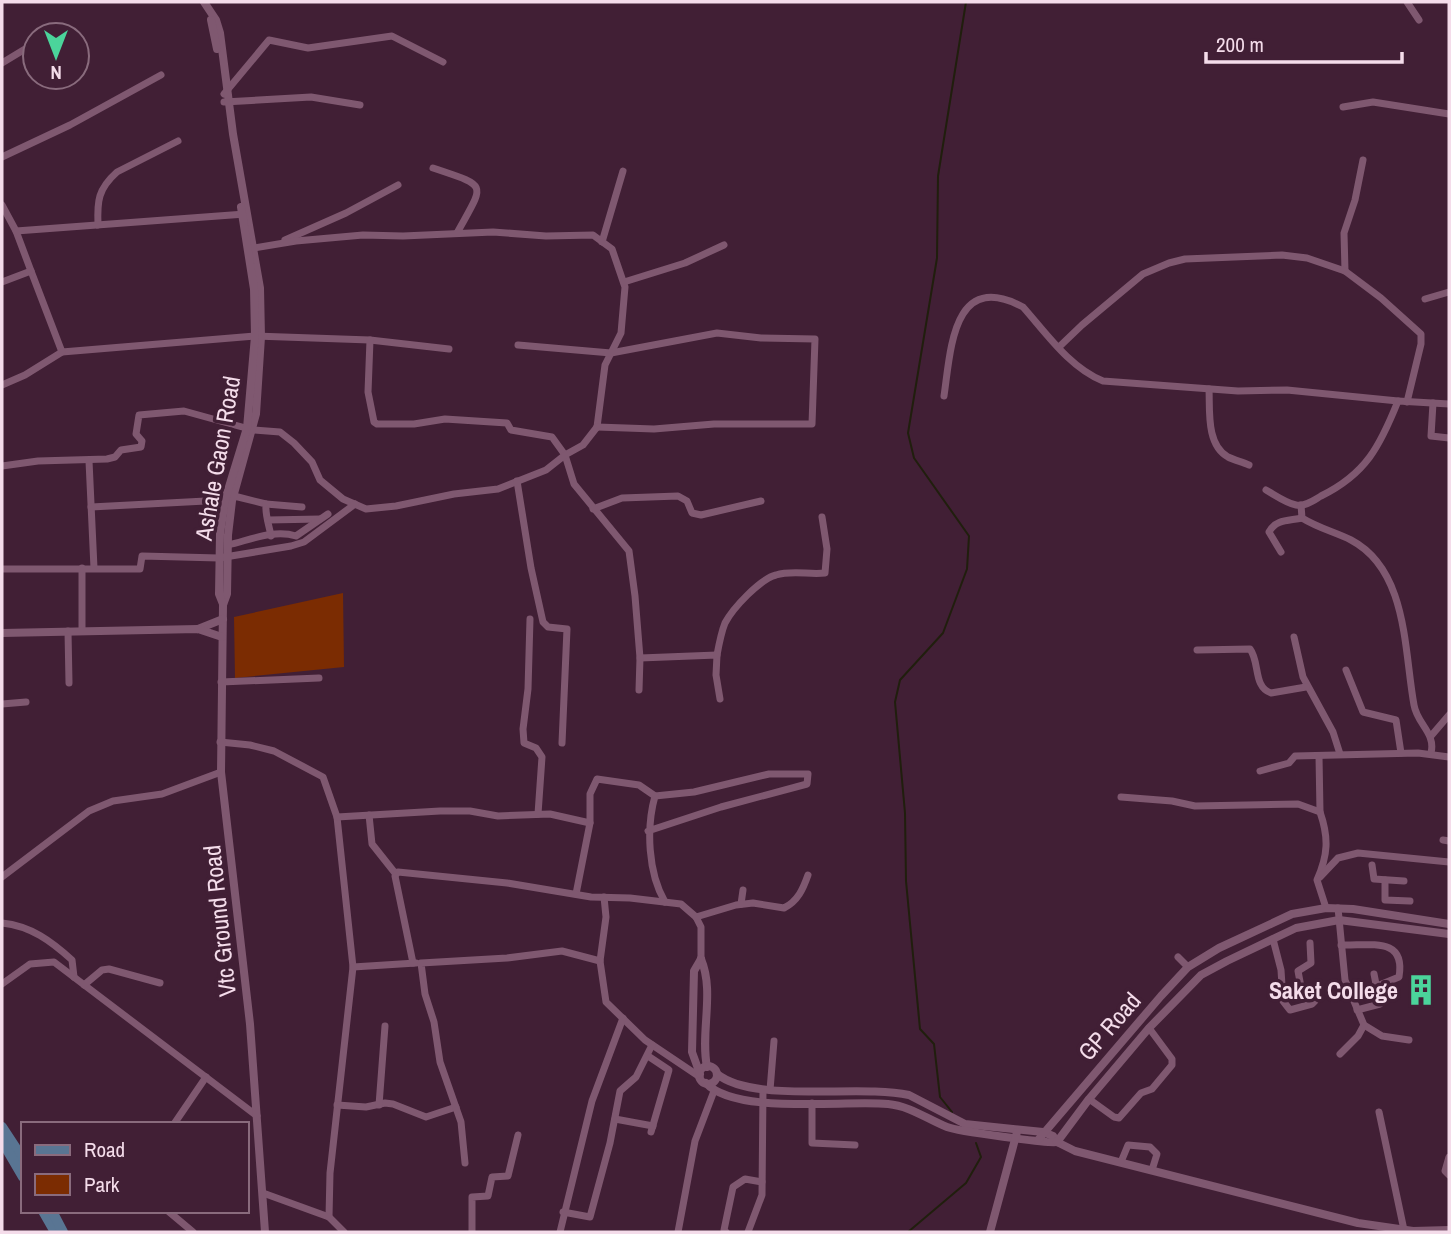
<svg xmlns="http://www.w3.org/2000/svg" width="1451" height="1234" font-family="'Archivo Narrow',sans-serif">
  <rect width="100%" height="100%" fill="#411f35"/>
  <path fill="#7b2c02" d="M343,593L344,667L235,678L234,617Z"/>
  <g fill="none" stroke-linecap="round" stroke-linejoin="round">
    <g stroke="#201e0d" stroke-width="2">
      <path d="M952,1112L940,1097L934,1044L920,1029L906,881L905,813L895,702L900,680L943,633L967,569L969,536L914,458L908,433L937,258L938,176L966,2"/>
      <path d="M908,1232L966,1183L981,1157L976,1143"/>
    </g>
    <g stroke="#7f5870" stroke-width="7">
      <path d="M1407,2L1419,20"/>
      <path d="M59,35H60"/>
      <path d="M2,63L35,43"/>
      <path d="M224,94L269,40L308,48L392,36L443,62"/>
      <path d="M224,102L311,97L360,105"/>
      <path d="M1343,107L1373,102L1449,114"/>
      <path d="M2,157L70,125L161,75"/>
      <path d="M433,168C489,187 485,182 457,233"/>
      <path d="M2,205L16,231"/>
      <path d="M98,225C97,201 98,189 117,172L178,141"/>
      <path d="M285,240L346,213L398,185"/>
      <path d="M602,242L623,171"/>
      <path d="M248,249L296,241L363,235L403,236L493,232L546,236L593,235L612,249L625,287L621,333L605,365L597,427"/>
      <path d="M31,271L62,352L255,336L370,340L449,349"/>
      <path d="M1345,271L1344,233L1355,200L1363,160"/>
      <path d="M2,282L31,271L16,231L245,214"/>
      <path d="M624,282L685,263L724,245"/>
      <path d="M1425,299L1449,292"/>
      <path d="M370,340L368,392L374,422L377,424H414L445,419L507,423L511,430L552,437L565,455L574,484L629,551L635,596L640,658L717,655L716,675L720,699"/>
      <path d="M518,345L611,353L717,333L761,338L815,339L812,424H714L654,429L597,427"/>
      <path d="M1059,347L1082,325L1143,274L1169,263L1185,259L1282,255L1307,258L1345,271L1381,298L1421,334V344L1407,402"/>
      <path d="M2,385L25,375L62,352"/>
      <path d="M1209,389C1210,410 1206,445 1228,457C1234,460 1242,462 1249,465"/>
      <path d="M944,396C951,348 953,270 1023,307C1046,333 1070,368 1103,381L1238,391L1287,390L1398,401"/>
      <path d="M1433,403L1431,436L1449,438"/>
      <path d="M89,461L94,568"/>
      <path d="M2,466L38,461L107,459L115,457L121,450L141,447L142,441L136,434L139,415L184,411L253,430L280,432L294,443L312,462L320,480L343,499L366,509L396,506L454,494L498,489L546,470L565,455L583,445L597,427"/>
      <path d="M517,481L531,568L543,622L548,627L567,629L562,743"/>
      <path d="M1266,490C1275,495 1286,503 1296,505C1305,507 1314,500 1321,496C1366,474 1380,446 1398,401L1449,404"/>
      <path d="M234,496L266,504C265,516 269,524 271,536"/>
      <path d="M266,504L302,507"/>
      <path d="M1301,505L1302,518C1318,528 1335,532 1351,540C1408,570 1404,651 1414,705C1417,724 1436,733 1431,753"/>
      <path d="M91,507L225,500"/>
      <path d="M593,509L622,498L678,496L687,501L692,513L701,515L761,501"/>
      <path d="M268,520L320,519"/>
      <path d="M228,545C250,540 274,529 296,536L328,514"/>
      <path d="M1281,552L1269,532C1276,519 1289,521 1302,518"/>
      <path d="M82,568V631"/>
      <path d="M2,569H140L142,556L219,558L291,546L304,542L355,504"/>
      <path d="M530,619L528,689L523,729L524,743L536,748L542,757L538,814"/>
      <path d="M68,631L69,683"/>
      <path d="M1294,637L1303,677L1333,732L1340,754"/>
      <path d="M1197,650L1250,649C1260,662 1253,687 1271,693L1306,687"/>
      <path d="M717,655C719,644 721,633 725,623C733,608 760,579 776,575C792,570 810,575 825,573L827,549L822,517"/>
      <path d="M1346,670L1363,712L1396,720L1401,753"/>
      <path d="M221,682L319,678"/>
      <path d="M639,690L640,658"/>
      <path d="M2,704L26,702"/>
      <path d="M1431,736L1449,715"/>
      <path d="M220,742L250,745L274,751L323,777L337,817L353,967L330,1173L329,1217L344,1232"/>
      <path d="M1319,756L1320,812"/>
      <path d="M1260,771L1289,763L1295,756L1418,753L1449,757"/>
      <path d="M1121,797L1172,801L1195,806L1298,804L1320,812C1329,838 1328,855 1317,880L1326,908"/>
      <path d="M369,815L372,844L395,873"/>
      <path d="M337,817L440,811H470L498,816L550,814L590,823"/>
      <path d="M648,831L721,807L807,784L808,774H769L694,792L655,796C646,828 648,873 665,902"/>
      <path d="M1443,840L1449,841"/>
      <path d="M1372,865L1374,879L1404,881"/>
      <path d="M2,877L89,811L113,801L162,794L221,772"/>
      <path d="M1320,877L1338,858L1358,853L1449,862"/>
      <path d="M1385,880V900L1410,901"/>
      <path d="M576,894L590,823V794L597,779L639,785L655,796"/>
      <path d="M604,897L606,917L600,961L606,1002L645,1040L700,1077"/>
      <path d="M741,904L743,890"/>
      <path d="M1338,908L1345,980L1364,1025L1382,1036L1409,1040"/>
      <path d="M696,917L736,905L753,903L784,908C798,901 803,889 808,875"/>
      <path d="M2,923C31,926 51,941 72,960L74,977"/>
      <path d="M1273,939L1281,970L1283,1001L1290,1010L1312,1004L1315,1001L1312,989L1301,987L1298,971L1311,963L1310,943"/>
      <path d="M1341,945C1370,946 1406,936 1399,977L1377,986"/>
      <path d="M1178,957L1188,967"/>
      <path d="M413,963L395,876L398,872L507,883L591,897L630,898L681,904L696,917L701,927V959"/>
      <path d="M353,967L416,963"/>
      <path d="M2,984L30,964L54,962L257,1116"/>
      <path d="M84,985L102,970L109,969L160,983"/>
      <path d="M1357,1010L1380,1004L1374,974"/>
      <path d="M1340,1054L1358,1036L1364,1025"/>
      <path d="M648,1056L669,1070L651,1132"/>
      <path d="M770,1090L774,1041"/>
      <path d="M1089,1099L1114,1117L1119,1118L1141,1093L1152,1089L1172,1065V1059L1149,1028"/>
      <path d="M812,1103V1143L855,1145"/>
      <path d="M337,1105L366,1107L385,1103L393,1104L426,1117L456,1107"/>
      <path d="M379,1105L385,1026"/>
      <path d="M1379,1112L1404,1230"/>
      <path d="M615,1119L653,1126"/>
      <path d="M174,1124L206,1077"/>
      <path d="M1449,1157L1445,1171L1449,1175"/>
      <path d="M1121,1162L1128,1145L1150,1147L1157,1154L1152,1170"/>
      <path d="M465,1163L461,1122L440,1062L434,1022L425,994L421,963L507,958L562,951L600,961"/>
      <path d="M263,1193L329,1217"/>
      <path d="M168,1211L193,1232"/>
      <path d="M563,1212L590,1217L610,1143L620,1091L636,1077L652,1045"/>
      <path d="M472,1232V1197L488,1196L492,1177L508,1176L518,1135"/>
      <path d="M560,1232L592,1101L623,1018"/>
      <path d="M678,1232L695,1141L714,1091"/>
      <path d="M726,1232L724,1230L733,1187L745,1179L762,1182"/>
      <path d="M748,1232L762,1195L763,1090"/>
    </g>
    <g stroke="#7f5870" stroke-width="8">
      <path d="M204,2L216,20L220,33L233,134L260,288L261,337L256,414L232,501L228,535L227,594L223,605L221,772L250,1024L265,1232"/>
      <path d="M211,20L217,49"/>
      <path d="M223,604L219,594L220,534L225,500L247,428L255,336L254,289L241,207"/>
      <path d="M198,629L223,619"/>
      <path d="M2,633L198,629L222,637"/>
      <path d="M701,959C715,992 700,1032 707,1067"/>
      <circle cx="708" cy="1075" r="9"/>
      <path d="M700,1074L692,1052L694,971L701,959"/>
      <path d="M717,1074C755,1104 858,1084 909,1095L965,1124L1043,1132L1053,1136L1057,1142L1075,1151L1358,1223L1413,1231L1449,1230"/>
      <path d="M706,1083C735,1115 844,1100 888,1104C910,1106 927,1119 947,1127C957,1131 1050,1144 1057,1142"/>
      <path d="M1038,1140L1161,996L1188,967L1219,948L1292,914L1326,908L1353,909L1449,924"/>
      <path d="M1057,1142L1089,1099L1149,1028L1201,975L1227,961L1296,928L1339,920L1449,934"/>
      <path d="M990,1232L1017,1132"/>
    </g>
    <g stroke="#597593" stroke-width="10">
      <path d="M2,1127L23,1159"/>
      <path d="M2,1141L23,1177"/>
      <path d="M43,1211L55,1232"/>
      <path d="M52,1211L63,1232"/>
    </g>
  </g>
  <defs>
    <symbol id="building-bare" viewBox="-9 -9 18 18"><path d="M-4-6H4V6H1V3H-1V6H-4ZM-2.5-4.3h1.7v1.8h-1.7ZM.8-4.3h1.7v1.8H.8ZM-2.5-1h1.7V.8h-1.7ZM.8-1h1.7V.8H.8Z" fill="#4bd49b" stroke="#411f35" stroke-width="2.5" paint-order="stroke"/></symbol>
  </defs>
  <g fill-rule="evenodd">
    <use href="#building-bare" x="1399" y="968" width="44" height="44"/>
  </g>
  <g text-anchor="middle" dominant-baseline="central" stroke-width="7" stroke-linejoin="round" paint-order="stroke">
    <g font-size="24" fill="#f4dcea" stroke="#411f35">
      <text transform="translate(217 458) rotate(-80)">Ashale Gaon Road</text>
      <text transform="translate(219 921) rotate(-96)">Vtc Ground Road</text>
      <text transform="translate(1109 1026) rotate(-49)">GP Road</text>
    </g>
    <g font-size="24" font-weight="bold" fill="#f4dcea" stroke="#411f35" text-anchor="end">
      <text x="1398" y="990">Saket College</text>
    </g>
  </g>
  <rect width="1451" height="1234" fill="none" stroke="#f4dcea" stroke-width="7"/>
  <rect x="21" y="1122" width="228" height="91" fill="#411f35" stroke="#896b7d" stroke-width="2"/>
  <rect x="35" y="1145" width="35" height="10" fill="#597593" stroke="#896b7d" stroke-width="2"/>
  <text x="84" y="1157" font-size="21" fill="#f4dcea">Road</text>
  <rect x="35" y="1174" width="35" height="21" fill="#7b2c02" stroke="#896b7d" stroke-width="2"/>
  <text x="84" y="1192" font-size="21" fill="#f4dcea">Park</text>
  <g transform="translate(56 56) rotate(180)"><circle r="33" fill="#411f35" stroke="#896b7d" stroke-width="2"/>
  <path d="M0-5L12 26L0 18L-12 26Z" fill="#4bd49b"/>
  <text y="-10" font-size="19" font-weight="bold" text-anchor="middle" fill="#f4dcea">N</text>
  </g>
  <path d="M1206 52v10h196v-10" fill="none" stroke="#f4dcea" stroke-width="3.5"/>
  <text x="1216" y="52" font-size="21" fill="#f4dcea" stroke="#411f35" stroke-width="5" paint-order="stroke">200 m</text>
</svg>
